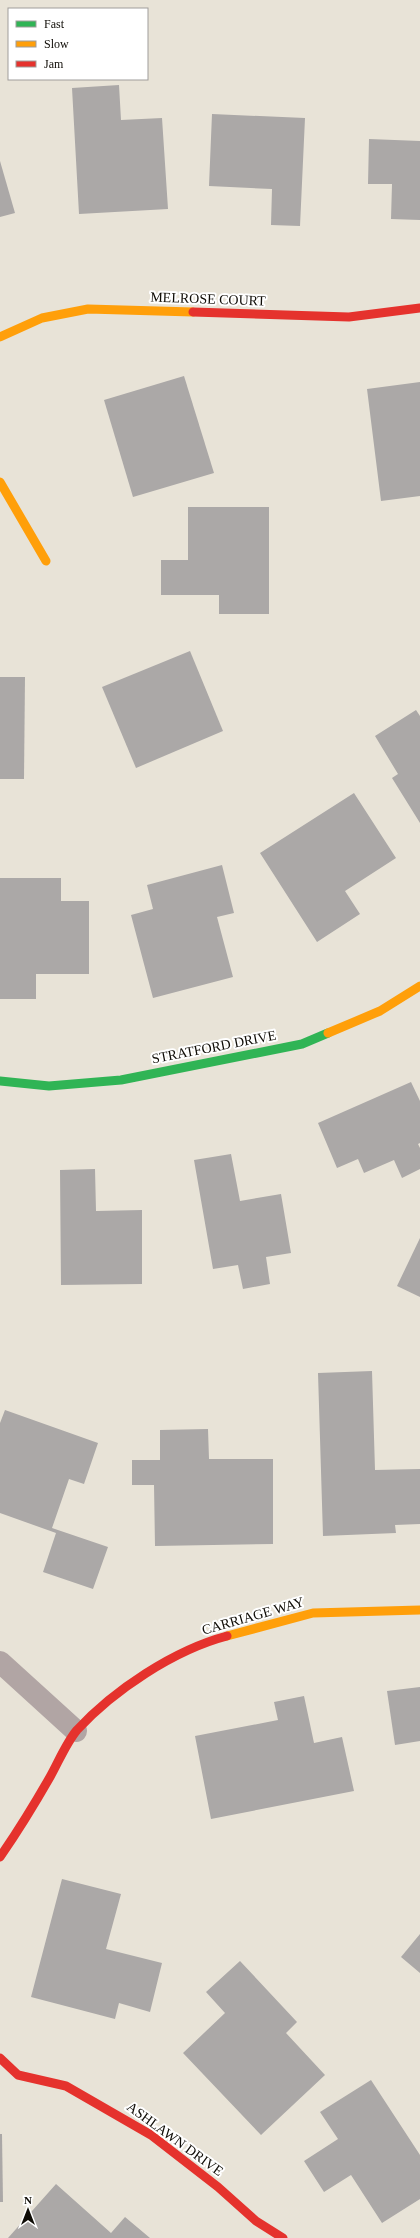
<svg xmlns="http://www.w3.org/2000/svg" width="420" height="2238" font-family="Georgia,serif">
  <rect width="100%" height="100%" fill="#e8e3d7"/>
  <g fill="#aba8a7">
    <path d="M119,85L121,120L162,118L168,209L79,214L72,88Z"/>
    <path d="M212,114L305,118L300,226L271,225L272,189L209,186Z"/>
    <path d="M369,139L420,141V220L391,219L392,184H368Z"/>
    <path d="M0,161L15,213L0,217Z"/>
    <path d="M184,376L214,473L133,497L104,400Z"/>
    <path d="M420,382V496L381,501L367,389Z"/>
    <path d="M188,507H269V614H219V595H161V560H188Z"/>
    <path d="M190,651L223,731L136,768L102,687Z"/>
    <path d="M0,677H25L24,779H0Z"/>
    <path d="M416,710L420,716V823L392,778L398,774L375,736Z"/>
    <path d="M354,793L396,858L345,891L360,914L317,942L260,853Z"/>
    <path d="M222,865L234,913L217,917L233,977L153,998L131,915L153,909L147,885Z"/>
    <path d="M0,878H61V901H89V974H36V999H0Z"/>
    <path d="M411,1082L420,1101V1143L418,1144L420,1148V1169L402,1178L394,1160L364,1173L358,1159L337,1168L318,1123Z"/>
    <path d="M231,1154L240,1201L281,1194L291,1253L266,1257L270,1284L243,1289L238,1265L213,1269L194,1160Z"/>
    <path d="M95,1169L96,1211L142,1210V1284L61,1285L60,1170Z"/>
    <path d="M420,1238V1297L397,1286Z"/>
    <path d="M372,1371L375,1470L420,1469V1524L395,1525L396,1533L323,1536L318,1373Z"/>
    <path d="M5,1410L98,1443L84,1484L69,1479L52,1528L108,1547L93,1589L43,1572L56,1533L0,1513V1423Z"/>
    <path d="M208,1429L209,1459H273V1544L155,1546L154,1485H132V1460H160V1430Z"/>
    <path d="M420,1687V1741L395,1745L387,1691Z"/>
    <path d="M304,1696L314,1743L342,1737L354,1791L211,1819L195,1736L278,1720L274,1702Z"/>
    <path d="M62,1879L121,1894L106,1949L162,1963L150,2012L119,2003L115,2019L31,1997Z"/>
    <path d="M420,1934V1973L401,1957Z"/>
    <path d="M240,1961L297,2022L286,2033L325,2075L261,2135L183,2053L225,2013L206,1992Z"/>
    <path d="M371,2080L420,2155V2199L382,2223L351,2175L324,2192L304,2161L338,2139L320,2112Z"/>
    <path d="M0,2134H2L3,2202H0Z"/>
    <path d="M56,2184L111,2233L125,2217L150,2238H8Z"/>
  </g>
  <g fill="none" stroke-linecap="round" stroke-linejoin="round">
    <path stroke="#b1a5a4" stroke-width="22" d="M0,1662L76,1731"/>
    <path stroke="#30b455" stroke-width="9" d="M0,1081L49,1086L121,1080L302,1044L328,1033"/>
    <g stroke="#ff9f0a" stroke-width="9">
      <path d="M0,337L42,318L88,309L193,312"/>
      <path d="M0,482L46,561"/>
      <path d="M328,1033L380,1011L420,986"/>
      <path d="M227,1636L313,1613L420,1610"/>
    </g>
    <g stroke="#e5322d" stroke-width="9">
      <path d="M193,312L349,317L420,308"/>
      <path d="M0,1857C18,1831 34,1805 50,1777C58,1763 66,1743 77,1730C114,1690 174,1650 227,1636"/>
      <path d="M0,2058L18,2075L66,2086L151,2135L218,2187L256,2221L283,2238"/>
    </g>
  </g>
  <g text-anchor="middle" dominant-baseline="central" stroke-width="4" stroke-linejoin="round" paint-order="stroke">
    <g font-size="14" fill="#0e0b05" stroke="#fff">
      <text transform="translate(208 299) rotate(2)">MELROSE COURT</text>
      <text transform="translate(214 1047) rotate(-11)">STRATFORD DRIVE</text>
      <text transform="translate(253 1616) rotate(-16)">CARRIAGE WAY</text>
      <text transform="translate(175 2139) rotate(36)">ASHLAWN DRIVE</text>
    </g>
  </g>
  <rect x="8" y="8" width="140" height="72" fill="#ffffff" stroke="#9f9d9b"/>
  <rect x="16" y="21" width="20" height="6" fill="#30b455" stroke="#9f9d9b"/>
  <text x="44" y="28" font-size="12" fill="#0e0b05">Fast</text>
  <rect x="16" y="41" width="20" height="6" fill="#ff9f0a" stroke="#9f9d9b"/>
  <text x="44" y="48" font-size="12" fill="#0e0b05">Slow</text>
  <rect x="16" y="61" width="20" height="6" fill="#e5322d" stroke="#9f9d9b"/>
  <text x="44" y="68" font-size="12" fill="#0e0b05">Jam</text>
  <g transform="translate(28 2210)" stroke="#ffffff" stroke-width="3" paint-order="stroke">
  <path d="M0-3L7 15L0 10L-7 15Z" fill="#0e0b05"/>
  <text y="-6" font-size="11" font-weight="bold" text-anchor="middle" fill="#0e0b05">N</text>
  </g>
</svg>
